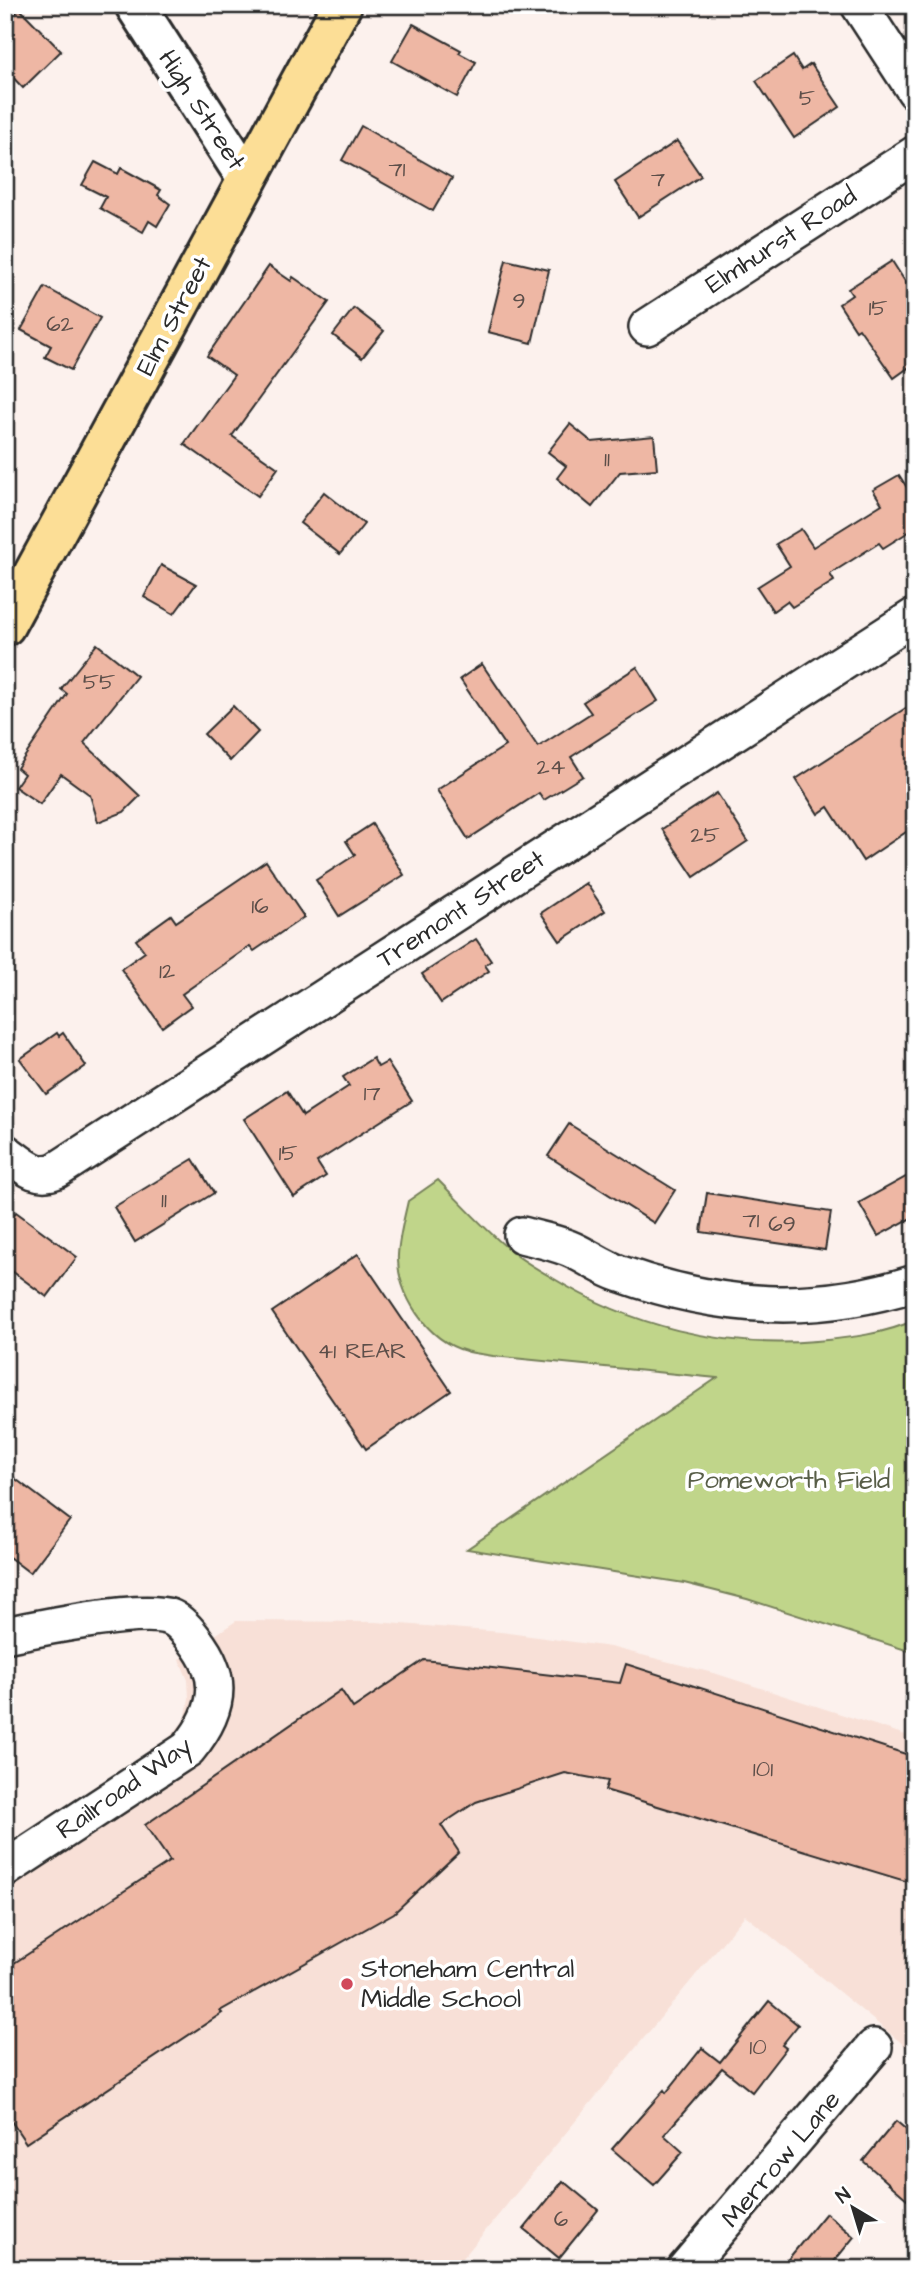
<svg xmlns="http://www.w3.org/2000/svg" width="920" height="2274" font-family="'Architects Daughter',sans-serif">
  <rect width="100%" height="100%" fill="#fcf1ed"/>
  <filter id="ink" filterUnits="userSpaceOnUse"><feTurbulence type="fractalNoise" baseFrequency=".0143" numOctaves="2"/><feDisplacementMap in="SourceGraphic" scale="14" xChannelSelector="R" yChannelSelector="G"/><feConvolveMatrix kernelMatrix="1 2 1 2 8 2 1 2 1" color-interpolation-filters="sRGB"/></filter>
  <g filter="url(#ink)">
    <path fill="#f8e0d7" d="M236,1621L376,1622L501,1632L610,1647L717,1674L915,1738V2054L745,1915L454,2269H5V1848L156,1749L170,1737L182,1723L186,1715L189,1698L188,1680L179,1659Z"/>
    <path fill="#c0d58a" stroke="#76805a" stroke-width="2" d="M438,1180C462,1204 485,1230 511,1251C523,1261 537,1269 551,1277C630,1326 723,1349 816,1341C849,1338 885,1334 915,1320V1653L747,1599L684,1583L467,1549L717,1378L493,1356C484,1354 475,1354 466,1351C428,1341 396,1294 398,1255C399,1237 404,1219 408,1201Z"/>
    <g fill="#eeb7a4" stroke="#2b2b2b" stroke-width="2">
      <path d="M20,9L61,51L23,88L5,69V23Z"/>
      <path d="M413,24L461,50L459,53L476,62L457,97L392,61Z"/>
      <path d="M793,56L802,70L811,64L840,107L794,138L756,81Z"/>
      <path d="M361,126L452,178L433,211L342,160Z"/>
      <path d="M677,141L701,176L638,217L615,182Z"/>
      <path d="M95,162L118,174L121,168L161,190L158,195L170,204L157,226L149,221L143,232L100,208L106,197L82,185Z"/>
      <path d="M506,260L549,270L532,343L488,332Z"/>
      <path d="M892,261L915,297V363L894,378L859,328L856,330L839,304L852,295L848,289Z"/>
      <path d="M269,266L291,281L293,277L329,302L232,436L278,468L258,496L184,444L234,375L207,356Z"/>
      <path d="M45,287L100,318L71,370L45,357L51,346L21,330Z"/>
      <path d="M354,308L384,331L362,358L333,335Z"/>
      <path d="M570,424L592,442L654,436L657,469L620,472L592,507L557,478L566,466L548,452Z"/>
      <path d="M899,475L915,500V528L883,548L879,543L830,574L834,581L792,607L787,601L773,611L757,587L790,566L776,544L801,529L813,547L882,504L873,490Z"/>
      <path d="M324,492L364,524L340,554L300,523Z"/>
      <path d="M161,565L196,584L174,614L144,597Z"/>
      <path d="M97,644L137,676L84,743L140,796L124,812L98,822L90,795L61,774L40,804L15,787L24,774L17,768L67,694L61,689Z"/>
      <path d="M482,664L538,747L591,713L583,702L637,667L658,701L571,757L583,776L544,800L539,793L468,839L437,790L505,746L460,679Z"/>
      <path d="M915,702V826L863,861L828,807L818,814L796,779Z"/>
      <path d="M233,706L258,732L230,761L204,734Z"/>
      <path d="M717,793L748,841L694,877L662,829Z"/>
      <path d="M372,824L404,875L339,916L316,880L355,855L346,841Z"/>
      <path d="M266,861L304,917L254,951L250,946L182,994L191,1006L162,1027L121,969L145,952L136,940L171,915L176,922Z"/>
      <path d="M586,883L605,911L560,941L541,913Z"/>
      <path d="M476,939L491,961L485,965L489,971L441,1003L422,974Z"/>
      <path d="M57,1033L59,1036L63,1033L86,1066L46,1094L20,1059Z"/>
      <path d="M373,1058L378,1067L387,1062L412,1101L317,1162L326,1176L294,1197L244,1119L287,1091L303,1116L349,1086L343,1077Z"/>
      <path d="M569,1124L675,1190L654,1223L548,1156Z"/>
      <path d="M193,1159L214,1193L135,1242L114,1207Z"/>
      <path d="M915,1172V1216L878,1236L859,1203Z"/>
      <path d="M707,1193L831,1212L825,1250L701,1232Z"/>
      <path d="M16,1212L77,1257L47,1297L5,1266V1227Z"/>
      <path d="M358,1254L451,1391L366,1449L272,1312Z"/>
      <path d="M5,1471L70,1520L30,1573L5,1554Z"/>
      <path d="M424,1660L620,1683L626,1664L915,1757V1884L605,1790L608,1781L565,1773L476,1802L441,1825L459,1852L394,1913L220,2011L222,2013L26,2143L5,2112V1969L170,1861L145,1825L341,1690L353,1708Z"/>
      <path d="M769,2001L798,2025L782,2045L786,2048L752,2092L722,2068L664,2135L683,2152L654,2185L612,2149L664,2090L666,2093L702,2048L720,2062Z"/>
      <path d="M896,2121L915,2137V2206L863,2161Z"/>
      <path d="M563,2181L598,2210L559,2258L524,2229Z"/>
      <path d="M826,2213L854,2237L828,2269H780Z"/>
    </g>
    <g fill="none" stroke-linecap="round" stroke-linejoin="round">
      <defs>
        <g id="minor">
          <path d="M859,5L915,91"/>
          <path d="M647,327L915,154"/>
          <path d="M5,1152C22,1164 36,1180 57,1170L915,616"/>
          <path d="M522,1235C537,1239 553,1242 568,1248C586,1255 602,1268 621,1274C720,1309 814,1315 915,1283"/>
          <path d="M5,1635C38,1628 142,1607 170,1617C184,1622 205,1652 210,1666C223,1696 207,1726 188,1749L5,1869"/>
          <path d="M685,2269L874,2047"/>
        </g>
        <path id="tertiary" d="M135,5L247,179"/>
        <path id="primary" d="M5,626L342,5"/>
      </defs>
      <use href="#minor" stroke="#2b2b2b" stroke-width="40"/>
      <use href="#tertiary" stroke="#2b2b2b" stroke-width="44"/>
      <use href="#primary" stroke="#2b2b2b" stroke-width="44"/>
      <use href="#minor" stroke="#fff" stroke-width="35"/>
      <use href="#tertiary" stroke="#fff" stroke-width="38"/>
      <use href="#primary" stroke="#fcde96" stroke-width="38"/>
    </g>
  </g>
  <circle fill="#d1495b" stroke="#fff" stroke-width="2.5" cx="347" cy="1984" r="7"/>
  <g text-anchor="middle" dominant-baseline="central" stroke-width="7" stroke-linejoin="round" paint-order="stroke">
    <g font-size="23" fill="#5c4e49">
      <text x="807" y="98">5</text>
      <text x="397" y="169">71</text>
      <text x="658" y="179">7</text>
      <text x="519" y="301">9</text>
      <text x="878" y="308">15</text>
      <text x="60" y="324">62</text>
      <text x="607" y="459">11</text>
      <text x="99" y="682">55</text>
      <text x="551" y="767">24</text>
      <text x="705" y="835">25</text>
      <text x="260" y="906">16</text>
      <text x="167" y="971">12</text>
      <text x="372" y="1093">17</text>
      <text x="288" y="1153">15</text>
      <text x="164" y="1200">11</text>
      <text x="751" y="1220">71</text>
      <text x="782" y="1224">69</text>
      <text x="362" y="1351">41 REAR</text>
      <text x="763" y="1769">101</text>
      <text x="758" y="2047">10</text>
      <text x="561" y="2219">6</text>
    </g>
    <g font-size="26" fill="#2b2b2b" stroke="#fff">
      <text transform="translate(202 110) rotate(57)">High Street</text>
      <text transform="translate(781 240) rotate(-33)">Elmhurst Road</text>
      <text transform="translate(174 316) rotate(-62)">Elm Street</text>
      <text transform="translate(461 909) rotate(-33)">Tremont Street</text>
      <text transform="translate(124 1788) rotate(-35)">Railroad Way</text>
      <text transform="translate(781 2159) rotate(-50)">Merrow Lane</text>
    </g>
    <g font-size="26" fill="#585e48" stroke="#fff">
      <text x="789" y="1480">Pomeworth Field</text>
    </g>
    <g font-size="26" fill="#2b2b2b" stroke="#fff" text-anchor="start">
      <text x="361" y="1969">Stoneham Central<tspan x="361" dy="30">Middle School</tspan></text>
    </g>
  </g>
  <rect width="920" height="2274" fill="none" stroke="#fff" stroke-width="28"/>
  <rect x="14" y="14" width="892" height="2246" fill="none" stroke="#2b2b2b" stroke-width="2.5" filter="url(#ink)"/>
  <g transform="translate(853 2208) rotate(322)" stroke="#ffffff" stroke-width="5" paint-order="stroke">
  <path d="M0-5L12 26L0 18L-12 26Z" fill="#2b2b2b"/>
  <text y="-10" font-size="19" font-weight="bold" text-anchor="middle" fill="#2b2b2b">N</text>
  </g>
</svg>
